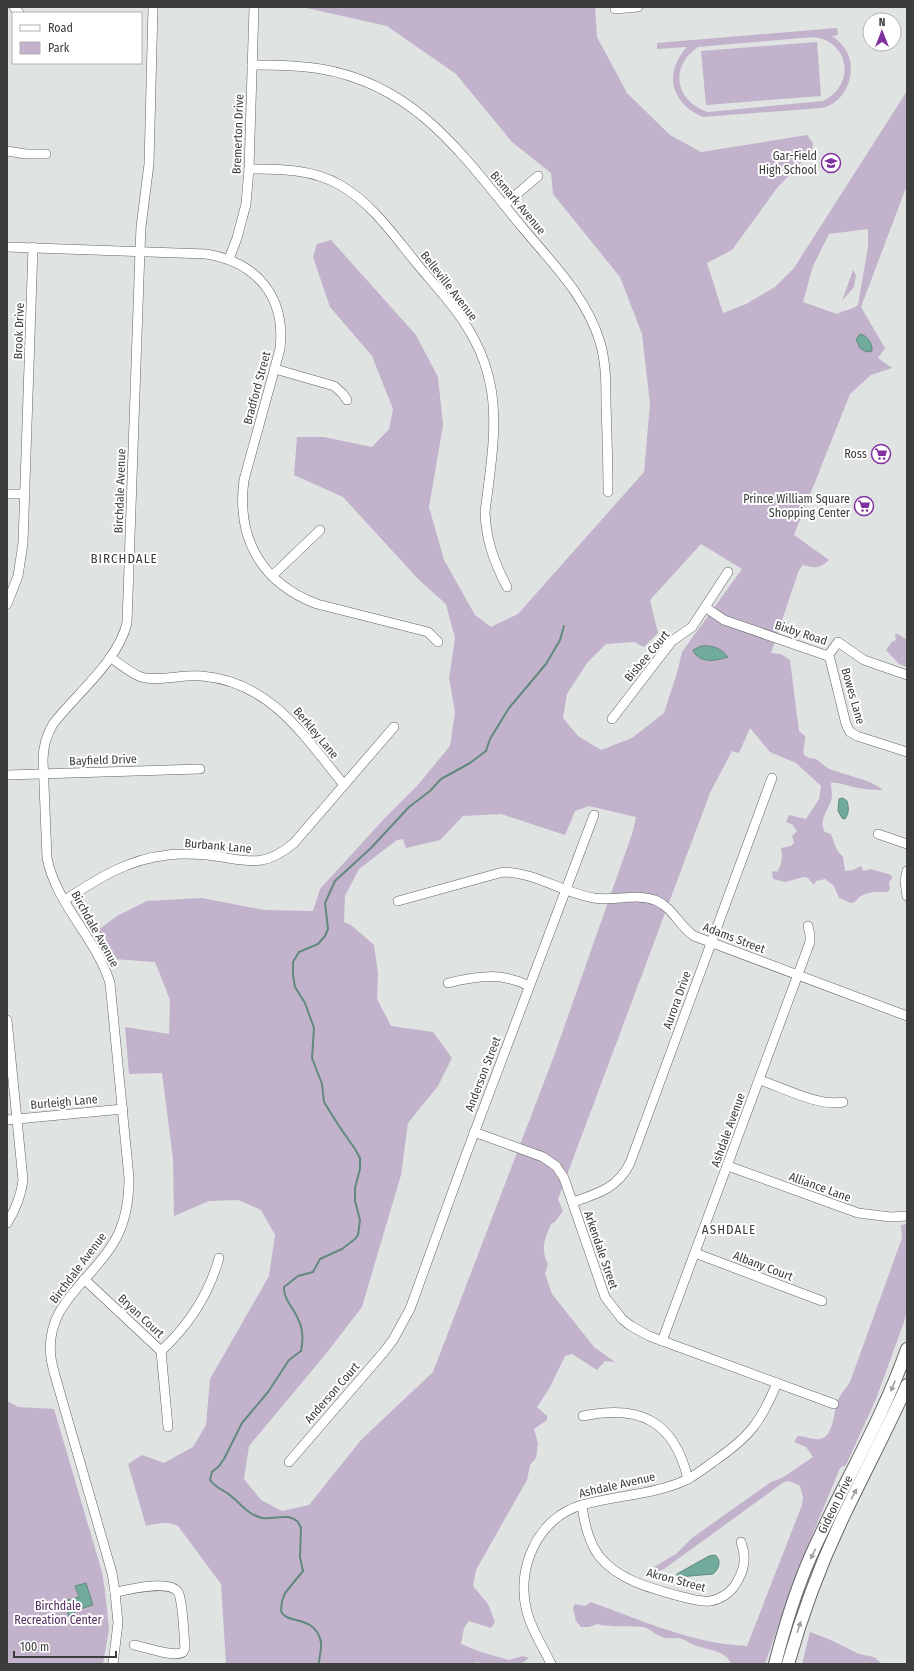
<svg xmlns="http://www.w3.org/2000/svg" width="914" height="1671" font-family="'Fira Sans Condensed',sans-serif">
  <rect width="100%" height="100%" fill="#dfe3e2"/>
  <g fill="#c3b2cc" fill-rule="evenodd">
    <path d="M302,7H595L597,37L627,93L670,135L701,152L807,135L813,143L812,151L777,188L732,250L707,263L723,313L746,304L775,287L794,268L907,91V185L861,307L885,348L878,358L892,368L871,375L850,394L794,535L829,560C820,569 814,568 803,565L799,570L771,653L781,654L790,660L799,731L805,736C806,743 802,748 804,755L809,758L816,759L829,769L870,782L882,789V790C872,790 862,789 853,787C845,785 839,782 831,783C831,787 832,792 832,796C831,808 817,819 825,832L831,834L837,850L843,857L845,871L853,870L861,866L863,871L871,869L891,875L892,878L889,883L890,889L887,892C877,892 870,891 861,896C857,898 856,903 851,903C847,902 843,899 839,898L834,886L825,879L816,881L814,885L808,878L803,877L786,882L773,879L772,871L777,872C782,865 783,856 781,848L791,846L794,843L792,836L797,831L792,824L786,822L789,815L806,819L819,799L821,786L796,763L770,752L750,728L739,753L732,751L710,793L558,1199L563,1211L555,1222L551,1224C545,1239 540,1249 548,1264L545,1274L552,1294L594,1347L615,1362L605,1361L597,1370L572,1354L565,1356L549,1389L537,1407L547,1416V1420L534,1429L538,1444L536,1458L530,1465L527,1480L476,1570L473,1586L488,1604L495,1622L491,1628L469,1621L464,1628L461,1644L481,1652L509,1660L523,1656L529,1658L521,1664H485L476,1662L475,1664H226L221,1584L178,1526C167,1521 158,1523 146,1526L128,1464L142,1455L164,1463L193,1447L206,1425L210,1379L269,1276L275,1235L261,1210L238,1200L209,1201L174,1216L173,1159L162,1073L129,1074L125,1027L169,1034L170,1000L155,962L113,959L98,930L117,916L147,901L202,898L264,910L313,911L320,889L383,820L417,786L450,746L455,712L449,678L455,638L446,604L419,580L343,497L294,475L297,437H324L372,447L389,429L393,409L372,356L330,307L313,257L317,244L331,240L416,335L438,377L443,425L429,507L444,560L475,615L491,627L518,614L644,472L650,404L642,334L620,277L553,194L551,173L512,142L456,74L387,26ZM868,229V247L858,305C852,310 843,310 837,314L803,302L813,266L829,234ZM701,544L742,569L682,652L677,673L664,713L632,738L601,750L578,736L563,718L567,694L587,663L606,644L634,642L644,647L658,633L650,600ZM589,806L636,817L633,831L554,1056L433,1372L361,1440L309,1505L282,1511L261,1500L244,1479L249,1446L325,1355L362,1307L401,1175L408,1123L438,1086L452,1058L433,1032L391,1026L377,999L378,974L374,945L351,925L344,922L345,896L359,869L397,840L403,839L406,848L440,840L463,816L501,814L565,835L575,811Z"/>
    <path d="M837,28L838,35L832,36C838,40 845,47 848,54C857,76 844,104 821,108L703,117C671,103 663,73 687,47L657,49V43ZM813,37C850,41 856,85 823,101L708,112C675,102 669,66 698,47Z"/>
    <path d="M817,42L821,96L706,105L701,51Z"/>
    <path d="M853,270L856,275L854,287L842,301Z"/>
    <path d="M895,634H898L907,640V667L899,664L886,650L892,642L896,640Z"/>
    <path d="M907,1224V1311L904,1322L876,1399L846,1465L840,1468L797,1572L765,1664H731C727,1652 711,1650 700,1647C692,1645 686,1639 677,1638C672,1638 667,1639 662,1637C655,1635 650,1628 643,1627C630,1625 609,1628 598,1624L589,1627H581L576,1621L573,1608L575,1604L585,1606L591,1602C641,1620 693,1644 747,1646L802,1505L803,1497L800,1486L789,1481L784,1482L664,1569L650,1575L654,1567L676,1554L692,1538L771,1482L782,1478L813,1457L806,1447L794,1442L798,1436C805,1436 812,1440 820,1439C835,1437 833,1408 839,1398C842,1392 847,1387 850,1382L902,1238L901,1225Z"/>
    <path d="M7,1401L18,1407L54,1409L102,1572L105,1591L109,1629L103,1664H7Z"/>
    <path d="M810,1632L831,1640L859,1654L874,1657L882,1664H802Z"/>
  </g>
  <g fill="#71ab9b" stroke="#618a7e">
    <path d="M860,334C867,335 873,344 872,351L866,352L860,348L856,339Z"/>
    <path d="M701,646C712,645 721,648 728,657C716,661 699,664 693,650Z"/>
    <path d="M843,798L847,801C849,808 849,813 845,819L842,818L838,811L839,799Z"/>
    <path d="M715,1555C722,1560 719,1569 713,1574L679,1577L677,1576V1574L709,1556Z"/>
    <path d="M86,1583L93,1605L74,1611L77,1618L70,1620L64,1601L79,1597L75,1586Z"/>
  </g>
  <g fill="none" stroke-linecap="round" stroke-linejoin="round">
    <path stroke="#618a7e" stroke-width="2" d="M319,1664C319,1657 322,1649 321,1642C315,1614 286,1625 281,1611L282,1601L285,1593L303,1571L300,1557L301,1528L298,1522C287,1512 275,1520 262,1518C246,1514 240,1502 227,1493C221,1489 215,1487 210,1480L212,1472L219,1466L224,1459L242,1423L268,1392L289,1360L301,1351C303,1341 303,1328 298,1319C294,1308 283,1299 284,1287L298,1276L313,1272L320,1259L342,1249L355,1239L358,1235L360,1220L355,1201V1188L360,1169V1158L355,1149L339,1126L324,1102L322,1084L312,1058L314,1028L305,1003L295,987L293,975V962L299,952L318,944L325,936L328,929L325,903L335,881L371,848L409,807L430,791L441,779L470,763L486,751L490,739L509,708L546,664L560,640L564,626"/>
    <defs>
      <g id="minor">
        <path d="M14,7L19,13"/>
        <path d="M615,9L638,7"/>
        <path d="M252,65C275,65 298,65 321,69C417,85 464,157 522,227C552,263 586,296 600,342C606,362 606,384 606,404C607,433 608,463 608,492"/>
        <path d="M7,151L26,154H46"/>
        <path d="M249,169C281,169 312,169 340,185C373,204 394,236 418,265C438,289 460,312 474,339C482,354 488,371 491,388C498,428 490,471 485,512C486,540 494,562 507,587"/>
        <path d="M504,205L538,176"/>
        <path d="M7,247L206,254C257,262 286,297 280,349L244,480C236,539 262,583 317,604L428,632L438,642"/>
        <path d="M229,259L237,238L246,204L249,169L254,7"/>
        <path d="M275,369L334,386L343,394L347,400"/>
        <path d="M7,494H25"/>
        <path d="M272,576L320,530"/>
        <path d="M7,604L18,576L23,543L33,247"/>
        <path d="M705,607L724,620L828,656"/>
        <path d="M828,656L830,659L846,724L850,732L857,736L907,752"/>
        <path d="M828,656L838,642L864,660L907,675"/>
        <path d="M110,657C120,664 130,673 141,677C159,682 182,674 202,676C271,682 304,736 344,785"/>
        <path d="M612,719L672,641L692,627L728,572"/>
        <path d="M7,775L200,769"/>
        <path d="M878,834L907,844"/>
        <path d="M907,871L905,881L907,896"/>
        <path d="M65,900C97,879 128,859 168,855C181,853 194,854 207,855C244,859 261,871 294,843L394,727"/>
        <path d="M398,901L503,872C535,872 563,893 594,898C615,902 636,892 657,901C673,908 679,926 694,936L907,1016"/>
        <path d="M448,983C476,976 502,972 529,986"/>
        <path d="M7,1020L23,1180C21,1196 16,1209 7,1223"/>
        <path d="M760,1080C783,1088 820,1107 843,1102"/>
        <path d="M7,1120L123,1109"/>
        <path d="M474,1132L543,1157L556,1166L564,1178L605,1297L622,1319L631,1326L649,1336L834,1404"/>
        <path d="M728,1166L858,1213L891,1217L907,1216"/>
        <path d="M573,1202C597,1194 618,1188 630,1163L772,778"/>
        <path d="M695,1253L822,1301"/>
        <path d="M84,1279L161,1351L168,1427"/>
        <path d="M662,1341L810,942V935L808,926"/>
        <path d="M161,1351C189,1325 209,1294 219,1258"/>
        <path d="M583,1416C640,1404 674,1421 688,1479"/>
        <path d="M289,1462L383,1353L393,1340L410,1309L464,1160L594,815"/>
        <path d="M582,1505C584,1522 588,1541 599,1556C619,1581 653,1589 683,1597C692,1599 701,1602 710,1601C722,1599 733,1591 738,1580C745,1568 746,1555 741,1542"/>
        <path d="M115,1592C129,1590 169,1579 178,1592C183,1600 184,1637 185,1648L183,1652C174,1658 145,1647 134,1645"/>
        <path d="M113,1664L118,1623L115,1592L112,1573L56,1379C54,1372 52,1365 51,1358C44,1304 91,1282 114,1242C126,1222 129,1200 129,1178L110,983C96,938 56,904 47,858L43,760C43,746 46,736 53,724C77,693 118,661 127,623L140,250L141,227L149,164L153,7"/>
        <path d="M551,1664C543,1647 532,1631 527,1612C515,1569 538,1517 582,1505C616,1495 656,1495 688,1479C697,1474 705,1468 713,1462C749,1437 760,1424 777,1383"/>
      </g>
      <g id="major">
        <path id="s1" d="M775,1664C784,1629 795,1593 809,1560C840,1489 881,1423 907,1349"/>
        <path d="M788,1664C803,1611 822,1560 846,1511C866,1469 888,1428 907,1385"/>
      </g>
    </defs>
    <use href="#minor" stroke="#616563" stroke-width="10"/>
    <use href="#major" stroke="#616563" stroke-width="14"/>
    <use href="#minor" stroke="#fff" stroke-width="9"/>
    <use href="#major" stroke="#fff" stroke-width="12"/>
  </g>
  <defs><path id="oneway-solid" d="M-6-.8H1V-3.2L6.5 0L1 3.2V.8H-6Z"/></defs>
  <g fill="#9d9e9e">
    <use href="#oneway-solid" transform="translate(893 1386) rotate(112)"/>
    <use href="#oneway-solid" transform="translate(854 1494) rotate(-62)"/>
    <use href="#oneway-solid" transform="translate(813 1554) rotate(116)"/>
    <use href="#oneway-solid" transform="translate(799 1627) rotate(-72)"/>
  </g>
  <defs>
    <symbol id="school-ring" viewBox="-11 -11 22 22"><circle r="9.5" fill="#fff" stroke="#8031a1" stroke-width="1.5"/><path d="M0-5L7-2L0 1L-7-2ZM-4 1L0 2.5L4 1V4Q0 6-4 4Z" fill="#8031a1"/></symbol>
    <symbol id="supermarket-ring" viewBox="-11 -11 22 22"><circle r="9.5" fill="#fff" stroke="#8031a1" stroke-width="1.5"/><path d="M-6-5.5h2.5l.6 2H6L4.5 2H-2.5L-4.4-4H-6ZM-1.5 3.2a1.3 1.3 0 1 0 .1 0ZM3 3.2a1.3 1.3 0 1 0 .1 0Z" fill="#8031a1"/></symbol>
  </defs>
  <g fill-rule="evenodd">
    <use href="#school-ring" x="820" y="152" width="22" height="22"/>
    <use href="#supermarket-ring" x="870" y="443" width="22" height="22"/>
    <use href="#supermarket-ring" x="853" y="495" width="22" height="22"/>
  </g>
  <g text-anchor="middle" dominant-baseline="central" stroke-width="4" stroke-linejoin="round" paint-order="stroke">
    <g font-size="12" fill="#3b3c3c" stroke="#fff">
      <text transform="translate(238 134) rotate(-88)">Bremerton Drive</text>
      <text transform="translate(518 203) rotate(50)">Bismark Avenue</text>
      <text transform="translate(449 286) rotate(52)">Belleville Avenue</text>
      <text transform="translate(19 331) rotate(-88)">Brook Drive</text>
      <text transform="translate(257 388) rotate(-75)">Bradford Street</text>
      <text transform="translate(120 491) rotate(-88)">Birchdale Avenue</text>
      <text transform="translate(801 633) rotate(18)">Bixby Road</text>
      <text transform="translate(647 656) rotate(-50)">Bisbee Court</text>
      <text transform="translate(853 696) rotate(74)">Bowes Lane</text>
      <text transform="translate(316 733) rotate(50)">Berkley Lane</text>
      <text transform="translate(103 760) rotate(-2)">Bayfield Drive</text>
      <text transform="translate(218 846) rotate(5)">Burbank Lane</text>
      <text transform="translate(95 929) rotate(61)">Birchdale Avenue</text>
      <text transform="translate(734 938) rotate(21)">Adams Street</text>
      <text transform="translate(677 1000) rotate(-70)">Aurora Drive</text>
      <text transform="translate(483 1074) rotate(-69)">Anderson Street</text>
      <text transform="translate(64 1102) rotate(-5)">Burleigh Lane</text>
      <text transform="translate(728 1130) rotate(-70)">Ashdale Avenue</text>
      <text transform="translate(820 1187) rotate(20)">Alliance Lane</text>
      <text transform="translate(601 1250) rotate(71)">Arkendale Street</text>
      <text transform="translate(763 1266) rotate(21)">Albany Court</text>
      <text transform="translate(78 1268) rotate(-53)">Birchdale Avenue</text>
      <text transform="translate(141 1316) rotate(43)">Bryan Court</text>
      <text transform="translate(332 1393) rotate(-49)">Anderson Court</text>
      <text transform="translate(617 1485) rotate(-13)">Ashdale Avenue</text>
      <text stroke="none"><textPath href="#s1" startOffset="171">Gideon Drive</textPath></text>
      <text transform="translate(676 1580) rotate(15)">Akron Street</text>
    </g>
    <g font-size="12" fill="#3b3c3c" stroke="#fff" text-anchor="end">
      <text x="817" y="156">Gar-Field<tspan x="817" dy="14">High School</tspan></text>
      <text x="867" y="454">Ross</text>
      <text x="850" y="499">Prince William Square<tspan x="850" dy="14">Shopping Center</tspan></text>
    </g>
    <g font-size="12" fill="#522e62" stroke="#fff">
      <text x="58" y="1606">Birchdale<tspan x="58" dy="14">Recreation Center</tspan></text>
    </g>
    <g font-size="13" letter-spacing="1" fill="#3b3c3c" stroke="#fff">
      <text x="124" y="558">BIRCHDALE</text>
      <text x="729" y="1229">ASHDALE</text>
    </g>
  </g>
  <rect width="914" height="1671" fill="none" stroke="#3b3c3c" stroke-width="16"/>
  <rect x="12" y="12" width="130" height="52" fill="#ffffff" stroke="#b1b1b1"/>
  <rect x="20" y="25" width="20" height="6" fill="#ffffff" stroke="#b1b1b1"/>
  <text x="48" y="32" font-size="12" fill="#3b3c3c">Road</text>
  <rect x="20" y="42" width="20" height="12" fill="#c3b2cc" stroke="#b1b1b1"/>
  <text x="48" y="52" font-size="12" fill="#3b3c3c">Park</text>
  <g transform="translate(882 32)"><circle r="19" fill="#ffffff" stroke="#b1b1b1"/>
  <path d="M0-3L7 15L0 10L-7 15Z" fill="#8031a1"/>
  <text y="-6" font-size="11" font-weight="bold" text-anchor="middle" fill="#3b3c3c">N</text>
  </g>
  <path d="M14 1651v6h102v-6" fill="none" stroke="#3b3c3c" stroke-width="2"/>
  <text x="20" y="1651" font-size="12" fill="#3b3c3c" stroke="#ffffff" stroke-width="3" paint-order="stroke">100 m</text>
</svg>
